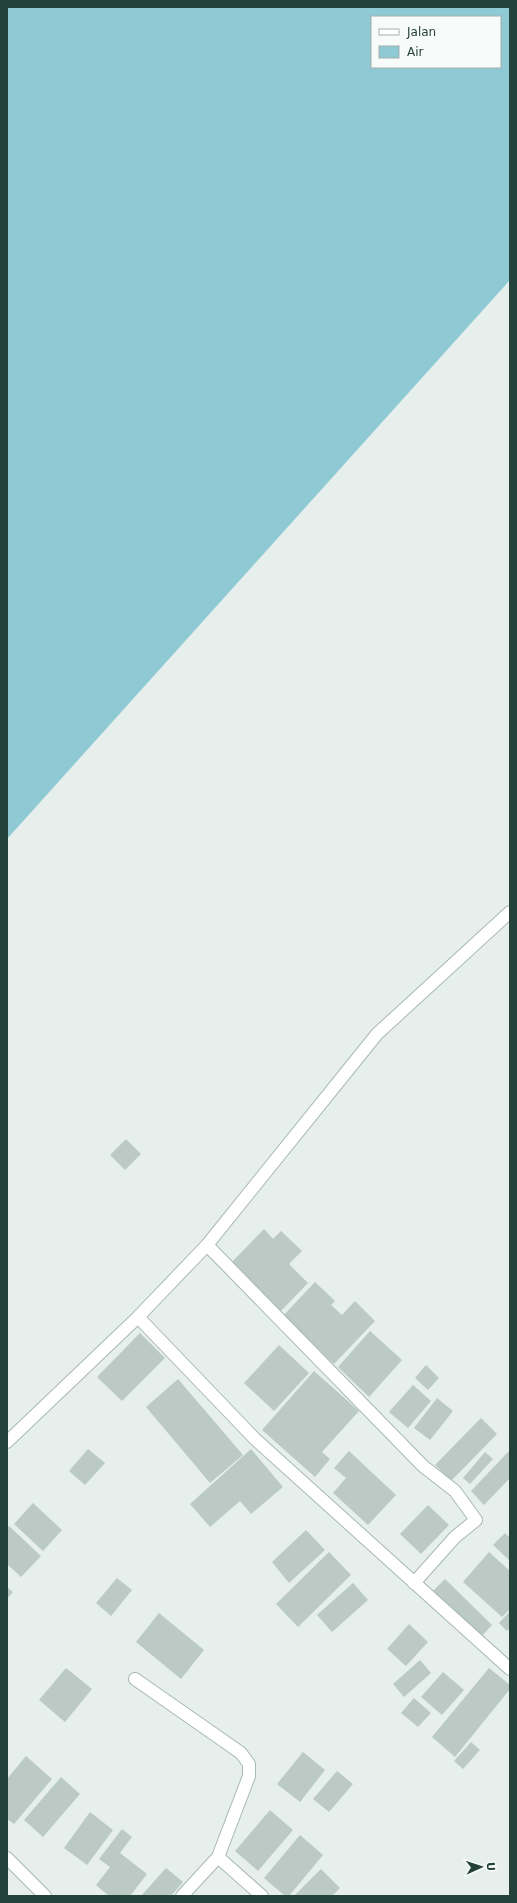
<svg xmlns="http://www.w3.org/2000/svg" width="517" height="1903" font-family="'DejaVu Sans',sans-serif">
  <rect width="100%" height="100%" fill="#e6efeb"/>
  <path fill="#8ec9d4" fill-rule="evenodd" d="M7,7H510V280L7,839ZM372,17H500V67H372Z"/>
  <g fill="#bbcac4">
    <path d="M126,1139L141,1154L125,1170L110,1155Z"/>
    <path d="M264,1229L273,1239L281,1231L302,1251L289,1264L308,1283L280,1312L231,1263Z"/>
    <path d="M315,1282L335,1301L331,1305L342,1315L355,1301L375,1321L334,1364L283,1316Z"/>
    <path d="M370,1331L402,1360L369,1397L338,1367Z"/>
    <path d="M140,1333L165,1358L122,1401L97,1377Z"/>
    <path d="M279,1345L309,1373L274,1411L244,1383Z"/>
    <path d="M426,1365L439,1378L428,1390L415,1378Z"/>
    <path d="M314,1371L359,1411L322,1452L330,1459L315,1477L262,1430Z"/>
    <path d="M178,1379L243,1455L210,1483L146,1407Z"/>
    <path d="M413,1385L431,1401L408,1428L389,1412Z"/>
    <path d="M437,1398L453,1411L430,1440L414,1428Z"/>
    <path d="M481,1418L497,1434L451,1481L435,1465Z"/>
    <path d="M88,1449L105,1463L85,1485L69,1471Z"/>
    <path d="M251,1449L283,1487L251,1514L240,1501L210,1527L190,1504Z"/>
    <path d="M349,1451L396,1495L368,1525L333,1493L346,1478L334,1468Z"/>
    <path d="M485,1452L493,1459L470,1484L463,1478Z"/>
    <path d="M508,1452L510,1454V1478L484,1505L471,1491Z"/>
    <path d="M33,1503L62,1530L43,1551L14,1524Z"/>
    <path d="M428,1505L449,1525L421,1554L400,1534Z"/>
    <path d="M9,1526L41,1556L21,1577L7,1564V1528Z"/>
    <path d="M306,1530L325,1550L289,1583L272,1562Z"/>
    <path d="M505,1533L510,1538V1561L493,1545Z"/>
    <path d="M329,1552L351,1575L298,1627L276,1604Z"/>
    <path d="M489,1552L510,1571V1609L502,1617L463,1582Z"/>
    <path d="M117,1578L132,1590L111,1616L96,1603Z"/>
    <path d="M445,1579L492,1625L481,1637L432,1592Z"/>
    <path d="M353,1583L368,1600L332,1632L317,1615Z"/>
    <path d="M7,1587L13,1592L7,1599Z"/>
    <path d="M510,1611V1628L507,1631L499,1623Z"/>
    <path d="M159,1613L204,1650L181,1679L136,1642Z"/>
    <path d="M409,1624L428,1642L406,1666L387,1649Z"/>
    <path d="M420,1660L431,1673L404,1697L393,1684Z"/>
    <path d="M66,1668L92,1689L65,1722L39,1700Z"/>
    <path d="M489,1668L510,1685V1689L455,1757L432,1737Z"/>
    <path d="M443,1672L464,1690L442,1715L421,1697Z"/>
    <path d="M414,1698L431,1713L418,1727L401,1713Z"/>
    <path d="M471,1742L480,1750L463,1769L454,1761Z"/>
    <path d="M303,1752L325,1770L300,1802L277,1784Z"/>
    <path d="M26,1756L52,1779L14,1824L7,1819V1779Z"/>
    <path d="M337,1771L353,1784L329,1812L313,1799Z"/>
    <path d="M61,1777L80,1794L43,1837L24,1820Z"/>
    <path d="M270,1810L293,1830L258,1871L235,1851Z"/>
    <path d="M90,1812L113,1830L87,1865L64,1848Z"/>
    <path d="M122,1829L132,1837L120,1853L147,1874L130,1896H109L96,1885L110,1867L99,1859Z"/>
    <path d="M300,1835L323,1855L289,1896H285L264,1878Z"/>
    <path d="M166,1868L183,1882L171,1896H141Z"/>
    <path d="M321,1869L340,1888L332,1896H294Z"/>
  </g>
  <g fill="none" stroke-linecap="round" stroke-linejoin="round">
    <defs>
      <g id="street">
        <path d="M207,1245L423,1466L455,1491L476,1520L455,1537L414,1583"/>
        <path d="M138,1317L255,1439L510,1669"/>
        <path d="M7,1442L138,1317L207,1245L377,1034L510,912"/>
        <path d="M135,1679L241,1753L249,1764V1776L218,1857L182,1896"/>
        <path d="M218,1857L262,1896"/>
        <path d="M7,1858L45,1896"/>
      </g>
    </defs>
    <use href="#street" stroke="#a8b8b2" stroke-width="14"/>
    <use href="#street" stroke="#fff" stroke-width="12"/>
  </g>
  <rect width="517" height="1903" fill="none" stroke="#24423a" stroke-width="16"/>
  <rect x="371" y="16" width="130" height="52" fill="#f7fbf9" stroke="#a3b1ad"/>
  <rect x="379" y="29" width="20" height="6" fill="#ffffff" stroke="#a3b1ad"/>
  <text x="407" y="36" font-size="12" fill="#24423a">Jalan</text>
  <rect x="379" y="46" width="20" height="12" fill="#8ec9d4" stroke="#a3b1ad"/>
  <text x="407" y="56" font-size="12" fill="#24423a">Air</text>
  <g transform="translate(481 1867) rotate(87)" stroke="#f7fbf9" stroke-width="3" paint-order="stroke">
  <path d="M0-3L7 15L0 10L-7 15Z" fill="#24423a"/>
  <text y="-6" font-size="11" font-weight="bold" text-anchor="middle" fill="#24423a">U</text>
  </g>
</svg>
